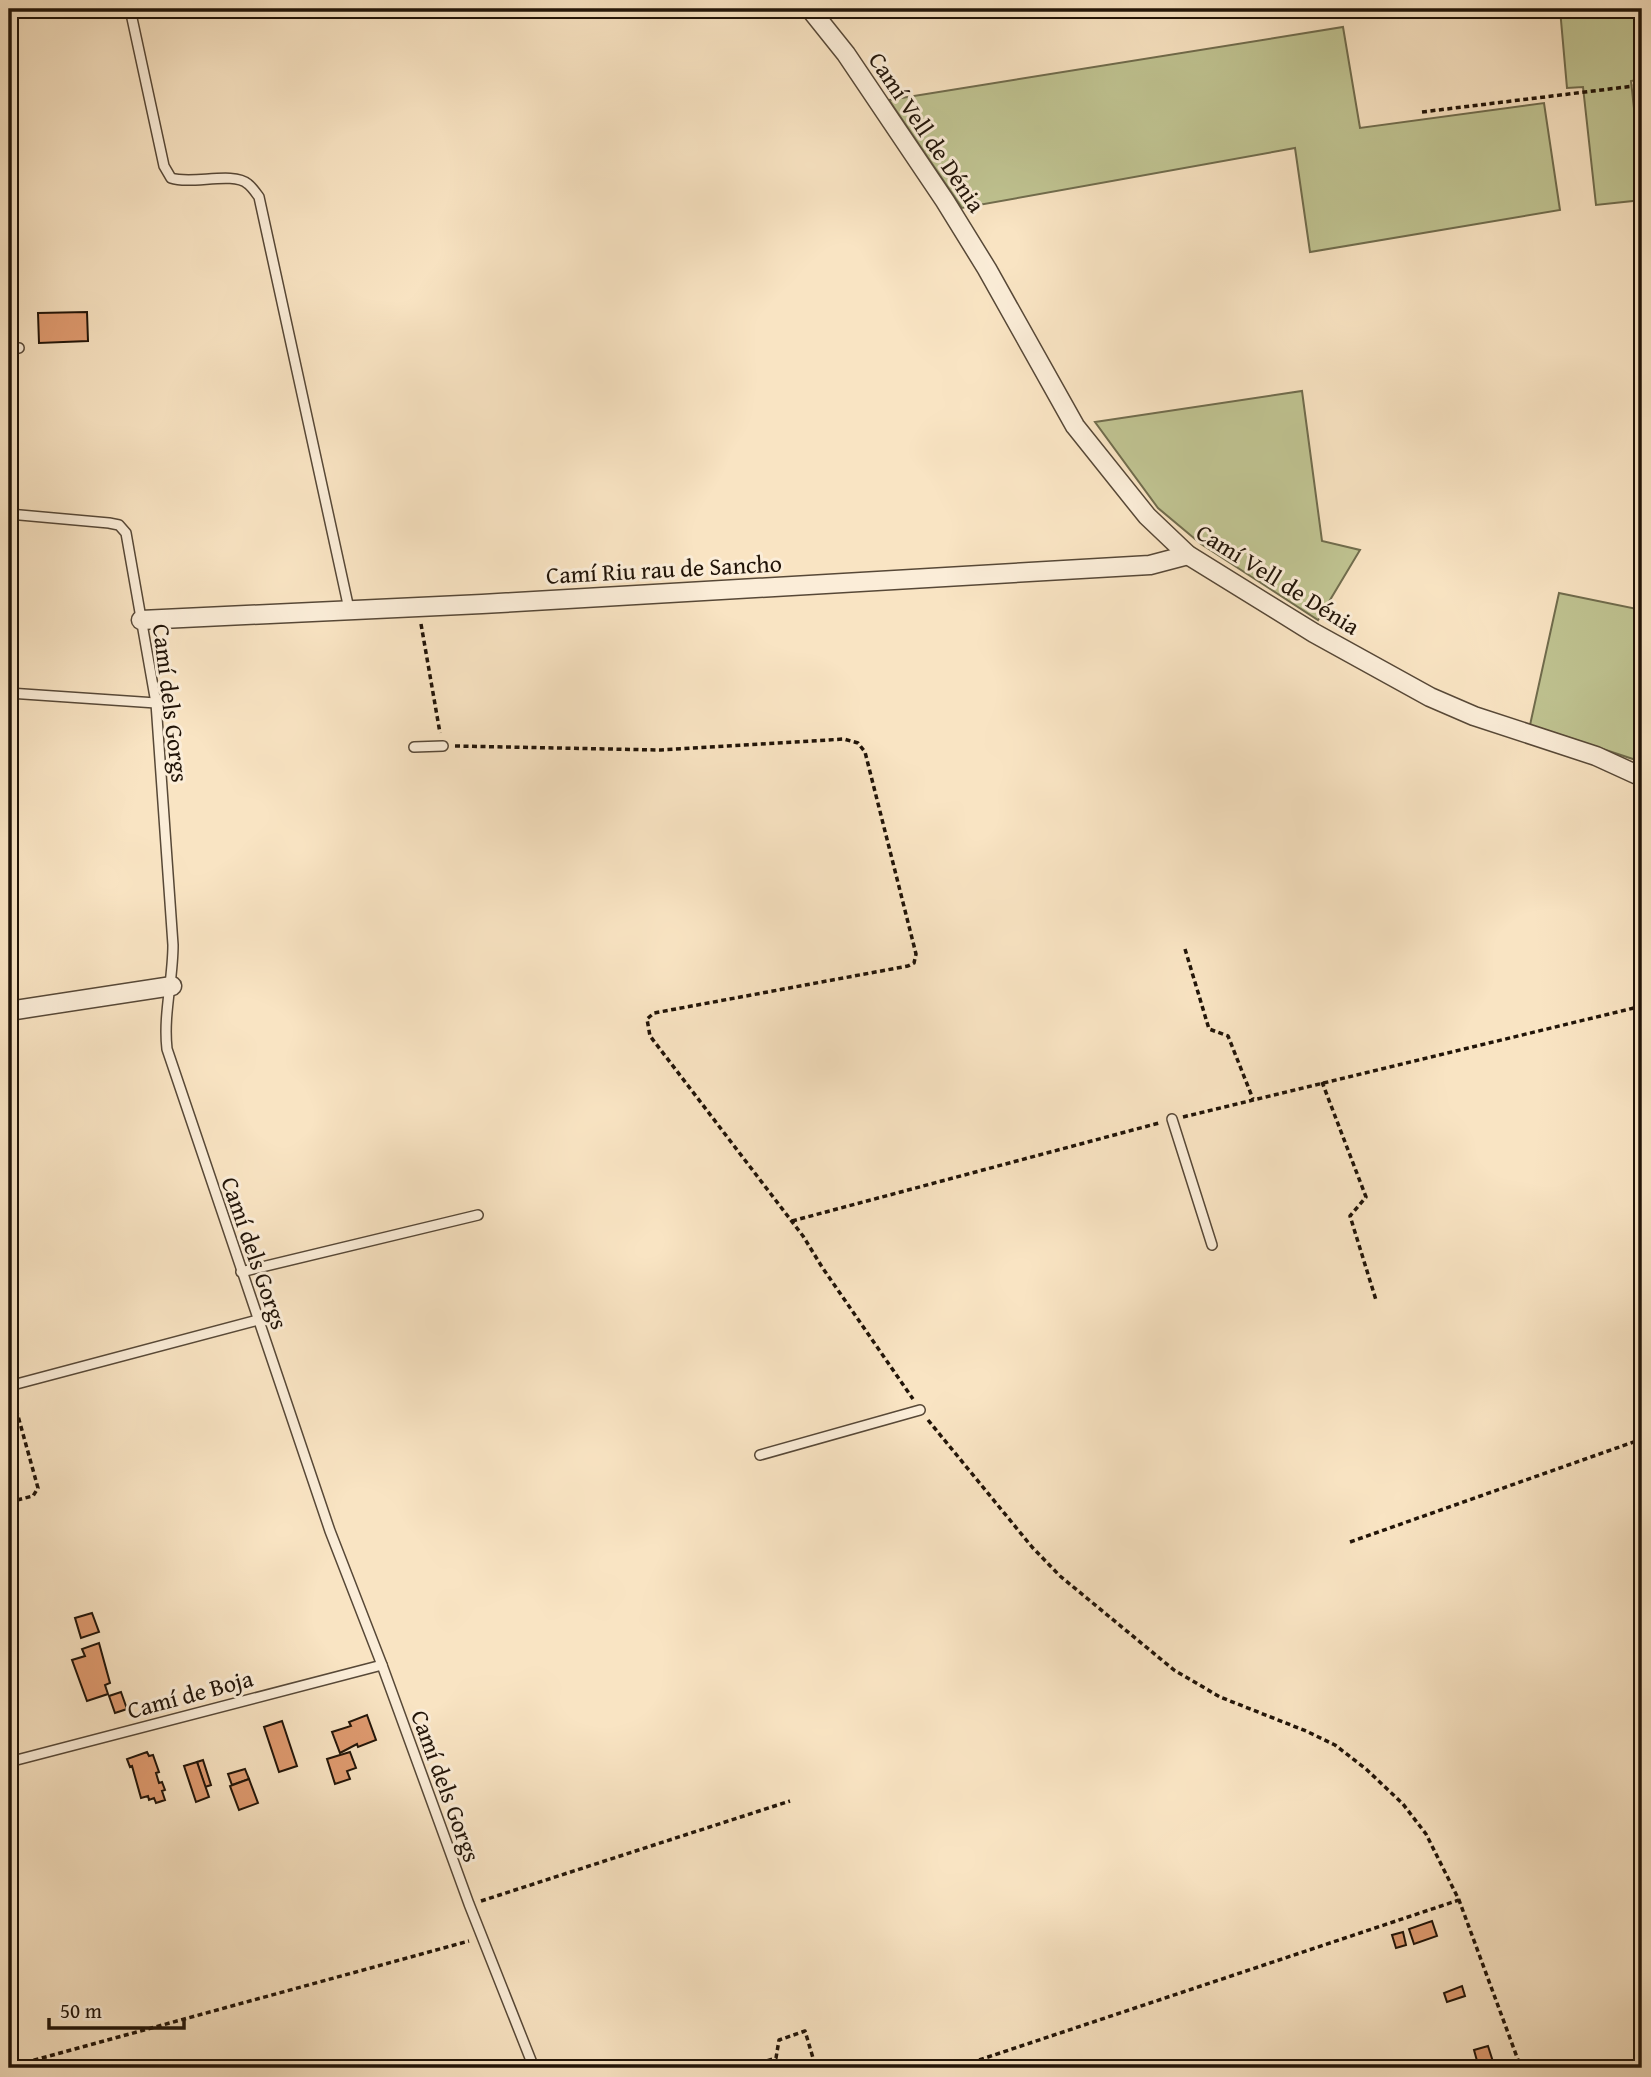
<svg xmlns="http://www.w3.org/2000/svg" width="1651" height="2077" font-family="'Gentium Book Plus',serif">
  <rect width="100%" height="100%" fill="#f9e4c3"/>
  <filter id="stains"><feTurbulence type="fractalNoise" baseFrequency=".00286" numOctaves="4"/><feColorMatrix values="0 0 0 0 .2 0 0 0 0 .09 0 0 0 0 .02 0 0 0 .5 -.17"/></filter>
  <radialGradient id="worn" r=".72"><stop offset=".6" stop-color="#630" stop-opacity="0"/><stop offset="1" stop-color="#630" stop-opacity=".3"/></radialGradient>
  <g fill="#c0c492" stroke="#706c4d" stroke-width="2">
    <path d="M1560,9H1642V79L1631,81L1642,181V200L1596,205L1583,87L1567,88Z"/>
    <path d="M1343,27L1360,128L1544,103L1560,210L1310,252L1295,148L962,208L889,100Z"/>
    <path d="M1302,391L1322,541L1360,550L1318,620L1201,544L1158,508L1095,422Z"/>
    <path d="M1559,593L1642,610V762L1530,725Z"/>
  </g>
  <g fill="#e09b70" stroke="#211408" stroke-width="2">
    <path d="M87,312L88,341L39,343L38,313Z"/>
    <path d="M92,1613L99,1632L81,1638L75,1618Z"/>
    <path d="M99,1643L110,1683L105,1685L108,1694L87,1701L72,1660L85,1656L82,1649Z"/>
    <path d="M121,1692L127,1709L115,1713L109,1696Z"/>
    <path d="M367,1715L376,1740L358,1747L357,1744L340,1753L332,1732L351,1726L349,1722Z"/>
    <path d="M282,1721L297,1766L279,1772L264,1727Z"/>
    <path d="M147,1752L149,1756L153,1755L159,1772L156,1773L159,1783L162,1782L165,1790L162,1791L165,1800L156,1803L154,1798L149,1800L148,1796L141,1798L132,1766L130,1767L127,1759Z"/>
    <path d="M350,1752L356,1768L347,1771L350,1779L335,1784L327,1759Z"/>
    <path d="M203,1760L211,1785L205,1787L197,1762Z"/>
    <path d="M197,1762L209,1797L196,1802L184,1766Z"/>
    <path d="M245,1769L249,1779L232,1785L228,1774Z"/>
    <path d="M249,1779L258,1803L239,1810L230,1786Z"/>
    <path d="M1432,1921L1437,1936L1414,1944L1409,1929Z"/>
    <path d="M1403,1932L1406,1945L1396,1948L1392,1935Z"/>
    <path d="M1462,1986L1465,1996L1447,2002L1444,1993Z"/>
    <path d="M1488,2046L1495,2068H1479L1474,2050Z"/>
  </g>
  <g fill="none" stroke-linecap="round" stroke-linejoin="round">
    <defs>
      <g id="service">
        <path d="M130,9L164,166L171,178C192,185 233,171 248,184C252,187 256,193 259,197L349,609"/>
        <path d="M9,349L19,348"/>
        <path d="M9,514L109,523L119,525L126,533L156,703L173,945C173,980 163,1015 167,1049L330,1531L382,1665L469,1904L534,2068"/>
        <path d="M9,693L156,703"/>
        <path d="M414,747L443,746"/>
        <path d="M1172,1119L1212,1245"/>
        <path d="M241,1272L478,1215"/>
        <path d="M9,1386L258,1320"/>
        <path d="M760,1455L920,1410"/>
        <path d="M9,1762L382,1665"/>
      </g>
      <g id="minor">
        <path d="M810,9L846,54L945,201L987,269L1075,426L1147,516L1188,555L1314,633L1430,697L1474,716L1596,756L1642,777"/>
        <path d="M141,620L482,604L1150,565L1188,555"/>
        <path d="M9,1011L172,986"/>
      </g>
    </defs>
    <use href="#service" stroke="#574837" stroke-width="12"/>
    <use href="#minor" stroke="#574837" stroke-width="21"/>
    <g stroke="#211408" stroke-width="3.5" stroke-dasharray="5 3.5" stroke-linecap="butt">
      <path d="M1422,112L1642,85"/>
      <path d="M421,624L440,733"/>
      <path d="M455,746L661,750L844,739L858,743L865,752L916,954L914,963L908,966L654,1013L647,1019L650,1036L803,1236L822,1267L913,1399"/>
      <path d="M1185,949L1209,1029L1228,1036L1253,1099"/>
      <path d="M1322,1082L1366,1197L1350,1216L1376,1300"/>
      <path d="M1183,1117L1642,1006"/>
      <path d="M792,1221L1159,1123"/>
      <path d="M928,1420L1032,1547L1060,1576L1174,1670L1220,1697L1306,1731L1335,1745L1366,1769L1403,1804L1426,1834L1459,1900L1521,2068"/>
      <path d="M9,1502L33,1496L38,1488L13,1398"/>
      <path d="M1350,1542L1642,1439"/>
      <path d="M481,1901L790,1801"/>
      <path d="M9,2067L469,1941"/>
      <path d="M743,2068L776,2058L779,2040L805,2031L816,2068"/>
      <path d="M955,2068L1459,1900"/>
    </g>
    <use href="#service" stroke="#fbedd8" stroke-width="9"/>
    <use href="#minor" stroke="#fbedd8" stroke-width="18"/>
  </g>
  <g text-anchor="middle" dominant-baseline="central" stroke-width="6" stroke-linejoin="round" paint-order="stroke">
    <g font-size="24" fill="#211408" stroke="#fbedd8">
      <text transform="translate(927 132) rotate(56)">Camí Vell de Dénia</text>
      <text transform="translate(664 569) rotate(-3)">Camí Riu rau de Sancho</text>
      <text transform="translate(1278 579) rotate(32)">Camí Vell de Dénia</text>
      <text transform="translate(171 703) rotate(83)">Camí dels Gorgs</text>
      <text transform="translate(255 1253) rotate(71)">Camí dels Gorgs</text>
      <text transform="translate(190 1694) rotate(-15)">Camí de Boja</text>
      <text transform="translate(446 1786) rotate(70)">Camí dels Gorgs</text>
    </g>
  </g>
  <rect width="1651" height="2077" fill="none" stroke="#f9e4c3" stroke-width="35"/>
  <rect x="10" y="10" width="1630" height="2056" fill="none" stroke="#211408" stroke-width="3.5"/>
  <rect x="18" y="18" width="1616" height="2042" fill="none" stroke="#211408" stroke-width="2"/>
  <path d="M49 2018v10h135v-10" fill="none" stroke="#211408" stroke-width="3.5"/>
  <text x="60" y="2018" font-size="21" fill="#211408" stroke="#fbedd8" stroke-width="5" paint-order="stroke">50 m</text>
  <rect width="100%" height="100%" filter="url(#stains)"/>
  <rect width="100%" height="100%" fill="url(#worn)"/>
</svg>
